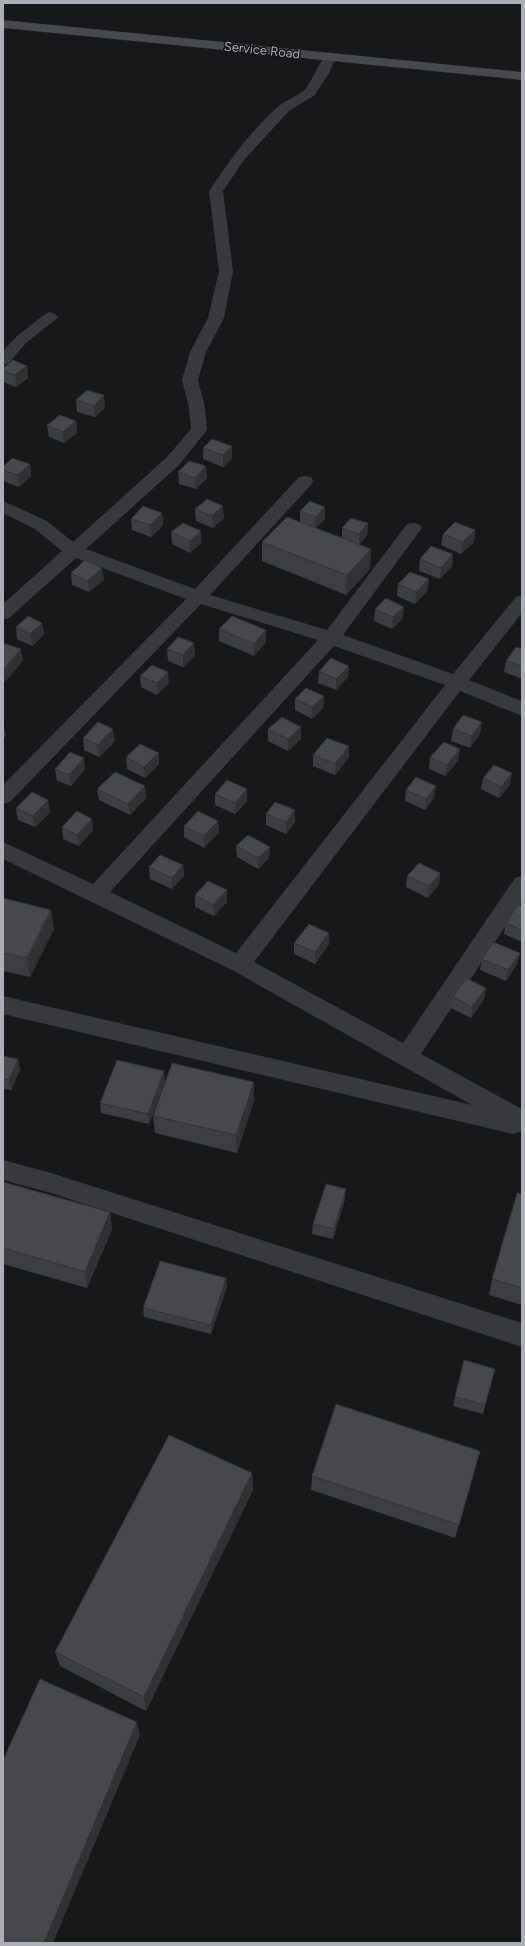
<svg xmlns="http://www.w3.org/2000/svg" width="525" height="1946" font-family="Figtree,sans-serif">
  <rect width="100%" height="100%" fill="#18181a"/>
  <g fill="none" stroke-linecap="round" stroke-linejoin="round">
    <g fill="#393a3e" fill-rule="evenodd">
      <path d="M330,53L336,57L329,73L315,95L289,111L244,160L223,191L233,271L224,318L206,352L198,380L205,407L207,430L179,465L86,549L195,589L299,477L305,476L311,477L313,481L311,485L210,595L327,630L407,524L413,523L419,524L422,528L419,532L343,635L453,674L516,597L522,595V613L469,680L522,701V716L460,691L254,962L403,1043L515,878L522,876V901L421,1054L522,1109V1131L513,1134L3,1014V996L472,1105L232,970L3,859V842L93,884L318,640L201,604L10,802L3,804V785L186,599L76,558L9,618L3,620V604L62,551L35,529L3,513V501L47,521L73,542L167,457L191,429L189,407L182,380L190,352L208,318L219,271L209,191C229,161 251,130 279,106C287,99 300,96 307,87C313,79 322,55 330,53ZM334,646L445,685L236,953L110,892Z"/>
      <path d="M50,312L55,314L58,317L55,320L26,343L9,363L3,365V351L16,337L45,314Z"/>
      <path d="M3,1160L51,1173L522,1323V1347L51,1193L3,1180Z"/>
    </g>
    <path fill="#48494e" fill-rule="evenodd" d="M3,20L522,72V80L3,28Z"/>
  </g>
  <g fill="#3d3e41">
    <path d="M27,366L28,378L16,387L3,382V368Z"/>
    <path d="M76,400L105,407L95,417L77,412Z"/>
    <path d="M76,421L77,433L64,443L49,437L47,425Z"/>
    <path d="M232,446V458L223,467L203,459V448Z"/>
    <path d="M30,464L31,476L19,487L3,481V467Z"/>
    <path d="M206,466L207,478L196,489L179,484L178,472Z"/>
    <path d="M325,507V519L316,528L342,538V528L368,523L367,535L359,545L371,549L370,569L346,595L262,561V542L300,522V511Z"/>
    <path d="M195,509L224,518L213,528L196,521Z"/>
    <path d="M162,513L163,525L151,537L132,530L131,519Z"/>
    <path d="M475,530L474,542L461,554L441,545L443,534Z"/>
    <path d="M201,531V543L190,553L172,544L171,532Z"/>
    <path d="M453,554L452,566L440,579L419,571L420,559Z"/>
    <path d="M71,573L104,580L89,592L72,585Z"/>
    <path d="M429,579L427,591L415,604L397,596L398,584Z"/>
    <path d="M375,609L403,618L392,629L374,621Z"/>
    <path d="M42,623L44,634L32,646L17,639L16,627Z"/>
    <path d="M219,629L266,630V642L254,656L219,641Z"/>
    <path d="M167,649L195,655L183,667L168,661Z"/>
    <path d="M522,649V679L504,672L506,661Z"/>
    <path d="M349,666L348,677L336,690L318,683L319,671Z"/>
    <path d="M140,676L169,683L157,695L141,687Z"/>
    <path d="M324,696L323,708L312,719L295,710V699Z"/>
    <path d="M301,727V739L288,751L268,741V729Z"/>
    <path d="M453,729L480,734L470,748L451,741Z"/>
    <path d="M83,738L115,741L99,757L84,750Z"/>
    <path d="M349,746V757L335,775L313,766V755Z"/>
    <path d="M460,749L458,761L445,776L429,769L430,757Z"/>
    <path d="M126,757L159,764L145,778L127,769Z"/>
    <path d="M55,769H85L71,786L57,781Z"/>
    <path d="M483,778L510,785L499,798L481,789Z"/>
    <path d="M97,789L146,798L130,815L99,800Z"/>
    <path d="M406,790L434,798L425,810L405,801Z"/>
    <path d="M215,794L247,801L235,814L215,805Z"/>
    <path d="M16,808L50,812L35,827L18,820Z"/>
    <path d="M295,810V822L286,834L266,825V814Z"/>
    <path d="M184,826L219,832L204,848L184,837Z"/>
    <path d="M62,827L93,830L79,846L63,839Z"/>
    <path d="M236,846L270,847L269,858L258,869L237,857Z"/>
    <path d="M183,865L184,876L172,889L150,879L149,867Z"/>
    <path d="M440,873L439,884L428,898L406,887L407,876Z"/>
    <path d="M227,890V902L214,916L195,907V895Z"/>
    <path d="M3,898L54,929L30,977L3,971Z"/>
    <path d="M522,906V942L504,934L506,923Z"/>
    <path d="M294,943L329,944L315,964L294,954Z"/>
    <path d="M520,953L517,964L506,981L480,970L482,959Z"/>
    <path d="M486,988L484,999L471,1018L451,1008L453,997Z"/>
    <path d="M3,1056L18,1059L20,1070L11,1090L3,1089Z"/>
    <path d="M165,1081L149,1124L101,1113L100,1103Z"/>
    <path d="M254,1082V1100L237,1153L155,1133L153,1116Z"/>
    <path d="M3,1182L110,1212L112,1229L87,1288L3,1264Z"/>
    <path d="M522,1194V1305L489,1295L492,1279Z"/>
    <path d="M345,1199L333,1239L312,1234L313,1224Z"/>
    <path d="M226,1278L227,1287L211,1334L144,1317L143,1308Z"/>
    <path d="M495,1369L483,1414L453,1406L455,1397Z"/>
    <path d="M480,1451L455,1538L311,1490L312,1476Z"/>
    <path d="M252,1473L253,1490L146,1711L60,1666L55,1652Z"/>
  </g>
  <g fill="#323235">
    <path d="M27,366L28,378L16,387L14,375Z"/>
    <path d="M104,395L105,407L95,417L94,406Z"/>
    <path d="M76,421L77,433L64,443L63,432Z"/>
    <path d="M232,446V458L223,467V455Z"/>
    <path d="M30,464L31,476L19,487L18,475Z"/>
    <path d="M206,466L207,478L196,489L195,478Z"/>
    <path d="M223,506L224,518L213,528L212,516Z"/>
    <path d="M325,507V519L315,529L316,517Z"/>
    <path d="M162,513L163,525L151,537L150,525Z"/>
    <path d="M368,523L367,535L359,545V534Z"/>
    <path d="M475,530L474,542L461,554L463,542Z"/>
    <path d="M201,531V543L190,553V541Z"/>
    <path d="M371,549L370,569L346,595L347,575Z"/>
    <path d="M453,554L452,566L440,579L441,568Z"/>
    <path d="M102,568L104,580L89,592L88,581Z"/>
    <path d="M429,579L427,591L415,604L416,592Z"/>
    <path d="M404,607L403,618L392,629L393,617Z"/>
    <path d="M42,623L44,634L32,646L30,634Z"/>
    <path d="M266,630V642L254,656V644Z"/>
    <path d="M194,643L195,655L183,667V655Z"/>
    <path d="M21,649L23,661L3,684V670Z"/>
    <path d="M349,666L348,677L336,690V679Z"/>
    <path d="M168,672L169,683L157,695V683Z"/>
    <path d="M324,696L323,708L312,719V707Z"/>
    <path d="M482,722L480,734L470,748L472,736Z"/>
    <path d="M3,725H4L6,736L3,739Z"/>
    <path d="M301,727V739L288,751V739Z"/>
    <path d="M113,729L115,741L99,757L98,745Z"/>
    <path d="M349,746V757L335,775V764Z"/>
    <path d="M460,749L458,761L445,776L447,765Z"/>
    <path d="M159,753V764L145,778L144,767Z"/>
    <path d="M84,758L85,769L71,786L69,775Z"/>
    <path d="M512,773L510,785L499,798L501,787Z"/>
    <path d="M145,786L146,798L130,815L128,804Z"/>
    <path d="M436,786L434,798L425,810L426,799Z"/>
    <path d="M247,789V801L235,814V803Z"/>
    <path d="M48,800L50,812L35,827L33,816Z"/>
    <path d="M295,810V822L286,834V822Z"/>
    <path d="M92,819L93,830L79,846L77,835Z"/>
    <path d="M218,821L219,832L204,848V836Z"/>
    <path d="M270,847L269,858L258,869V858Z"/>
    <path d="M183,865L184,876L172,889V878Z"/>
    <path d="M440,873L439,884L428,898L429,886Z"/>
    <path d="M227,890V902L214,916L213,905Z"/>
    <path d="M51,910L54,929L30,977L27,958Z"/>
    <path d="M329,933V944L315,964V952Z"/>
    <path d="M520,953L517,964L506,981L508,970Z"/>
    <path d="M486,988L484,999L471,1018L472,1007Z"/>
    <path d="M18,1059L20,1070L11,1090L9,1080Z"/>
    <path d="M164,1071L165,1081L149,1124L148,1114Z"/>
    <path d="M254,1082V1100L237,1153L236,1135Z"/>
    <path d="M346,1189L345,1199L333,1239L334,1229Z"/>
    <path d="M110,1212L112,1229L87,1288L85,1272Z"/>
    <path d="M226,1278L227,1287L211,1334V1325Z"/>
    <path d="M252,1473L253,1490L146,1711L144,1697Z"/>
    <path d="M137,1722L140,1735L53,1943H44Z"/>
  </g>
  <g fill="#47484c" stroke="#323235">
    <path d="M13,360L27,366L14,375L3,371V368Z"/>
    <path d="M87,390L104,395L94,406L76,400Z"/>
    <path d="M60,415L76,421L63,432L47,425Z"/>
    <path d="M212,439L232,446L223,455L203,448Z"/>
    <path d="M12,458L30,464L18,475L3,470V467Z"/>
    <path d="M189,461L206,466L195,478L178,472Z"/>
    <path d="M207,499L223,506L212,516L195,509Z"/>
    <path d="M310,501L325,507L316,517L300,511Z"/>
    <path d="M143,506L162,513L150,525L131,519Z"/>
    <path d="M287,517L371,549L347,575L262,542Z"/>
    <path d="M351,518L368,523L359,534L342,528Z"/>
    <path d="M455,522L475,530L463,542L443,534Z"/>
    <path d="M183,523L201,531L190,541L171,532Z"/>
    <path d="M431,546L453,554L441,568L420,559Z"/>
    <path d="M85,560L102,568L88,581L71,573Z"/>
    <path d="M410,572L429,579L416,592L398,584Z"/>
    <path d="M386,598L404,607L393,617L375,609Z"/>
    <path d="M28,616L42,623L30,634L16,627Z"/>
    <path d="M232,616L266,630L254,644L219,629Z"/>
    <path d="M178,637L194,643L183,655L167,649Z"/>
    <path d="M3,643L21,649L3,670Z"/>
    <path d="M516,647L522,649V666L506,661Z"/>
    <path d="M331,658L349,666L336,679L319,671Z"/>
    <path d="M152,665L168,672L157,683L140,676Z"/>
    <path d="M306,688L324,696L312,707L295,699Z"/>
    <path d="M463,715L482,722L472,736L453,729Z"/>
    <path d="M282,717L301,727L288,739L268,729Z"/>
    <path d="M98,722L113,729L98,745L83,738Z"/>
    <path d="M327,738L349,746L335,764L313,755Z"/>
    <path d="M444,742L460,749L447,765L430,757Z"/>
    <path d="M140,744L159,753L144,767L126,757Z"/>
    <path d="M70,752L84,758L69,775L55,769Z"/>
    <path d="M494,765L512,773L501,787L483,778Z"/>
    <path d="M115,772L145,786L128,804L97,789Z"/>
    <path d="M416,777L436,786L426,799L406,790Z"/>
    <path d="M227,780L247,789L235,803L215,794Z"/>
    <path d="M32,792L48,800L33,816L16,808Z"/>
    <path d="M275,802L295,810L286,822L266,814Z"/>
    <path d="M77,811L92,819L77,835L62,827Z"/>
    <path d="M198,811L218,821L204,836L184,826Z"/>
    <path d="M248,835L270,847L258,858L236,846Z"/>
    <path d="M160,855L183,865L172,878L149,867Z"/>
    <path d="M419,863L440,873L429,886L407,876Z"/>
    <path d="M208,881L227,890L213,905L195,895Z"/>
    <path d="M3,898L51,910L27,958L3,953Z"/>
    <path d="M518,904L522,906V930L506,923Z"/>
    <path d="M309,924L329,933L315,952L294,943Z"/>
    <path d="M493,942L520,953L508,970L482,959Z"/>
    <path d="M466,978L486,988L472,1007L453,997Z"/>
    <path d="M3,1056L18,1059L9,1080L3,1079Z"/>
    <path d="M117,1060L164,1071L148,1114L100,1103Z"/>
    <path d="M172,1063L254,1082L236,1135L153,1116Z"/>
    <path d="M3,1182L110,1212L85,1272L3,1248Z"/>
    <path d="M326,1184L346,1189L334,1229L313,1224Z"/>
    <path d="M517,1193L522,1194V1288L492,1279Z"/>
    <path d="M160,1261L226,1278L211,1325L143,1308Z"/>
    <path d="M464,1360L495,1369L485,1405L455,1397Z"/>
    <path d="M336,1404L480,1451L459,1525L312,1476Z"/>
    <path d="M169,1435L252,1473L144,1697L55,1652Z"/>
    <path d="M40,1679L137,1722L44,1943H3V1760Z"/>
  </g>
  <g text-anchor="middle" dominant-baseline="central" stroke-width="3" stroke-linejoin="round" paint-order="stroke">
    <g font-size="13" fill="#acaeb8" stroke="#131315">
      <text transform="translate(262 50) rotate(6)">Service Road</text>
    </g>
  </g>
  <rect width="525" height="1946" fill="none" stroke="#acaeb8" stroke-width="8"/>
</svg>
